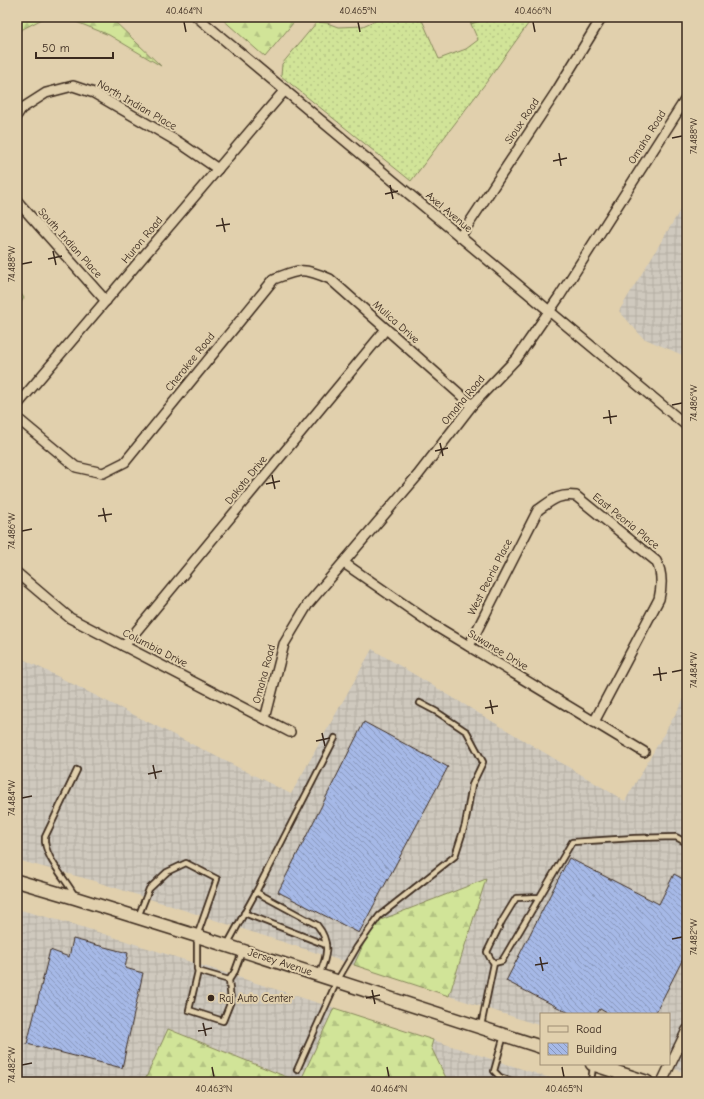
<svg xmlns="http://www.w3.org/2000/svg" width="704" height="1099" font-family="'Comic Neue',sans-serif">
  <defs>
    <pattern id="industrial-grid" width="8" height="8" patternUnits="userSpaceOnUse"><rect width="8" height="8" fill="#cfc9be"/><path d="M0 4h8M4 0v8" fill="none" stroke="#b3ada3"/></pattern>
    <pattern id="grass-dots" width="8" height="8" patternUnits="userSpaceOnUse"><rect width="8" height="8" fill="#d1e498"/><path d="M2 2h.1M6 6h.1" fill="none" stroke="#b4c483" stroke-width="1.8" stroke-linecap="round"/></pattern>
    <pattern id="forest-firs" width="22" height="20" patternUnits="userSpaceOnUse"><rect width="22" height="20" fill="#d1e498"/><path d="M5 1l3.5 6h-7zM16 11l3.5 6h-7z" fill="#b4c483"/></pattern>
    <pattern id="park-crowns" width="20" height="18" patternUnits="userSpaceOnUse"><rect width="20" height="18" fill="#d1e498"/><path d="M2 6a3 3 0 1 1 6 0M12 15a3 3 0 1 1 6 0" fill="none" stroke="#b4c483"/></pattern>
    <pattern id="building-back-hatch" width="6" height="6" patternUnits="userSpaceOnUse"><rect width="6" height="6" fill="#a6b9e7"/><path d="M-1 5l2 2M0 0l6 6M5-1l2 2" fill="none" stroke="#8897bb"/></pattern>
  </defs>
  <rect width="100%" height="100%" fill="#e1d0ad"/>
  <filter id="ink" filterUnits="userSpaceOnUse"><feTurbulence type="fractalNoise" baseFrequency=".025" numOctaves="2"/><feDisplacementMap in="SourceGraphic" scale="8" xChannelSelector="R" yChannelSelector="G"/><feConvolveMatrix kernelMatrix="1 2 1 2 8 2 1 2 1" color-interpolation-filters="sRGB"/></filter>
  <g filter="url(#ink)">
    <g fill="url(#industrial-grid)">
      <path d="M687,199V357L643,338L619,311Z"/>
      <path d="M372,649L625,801L687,694V1073L659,1064H669V1014H541V1026L449,996L486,879L373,923L354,965L91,880L17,860V656L291,794Z"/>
      <path d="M17,909L76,925L334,1008L300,1082L169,1029L144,1082H17Z"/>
      <path d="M433,1040L562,1082H448L431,1047Z"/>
    </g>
    <path fill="url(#grass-dots)" stroke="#86875b" d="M383,17H415L418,21L422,20L439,59L466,49L478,40L471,24L489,17H533L488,80L411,181L281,76L282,64L317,22L327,23L338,27L363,26Z"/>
    <g fill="url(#forest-firs)" stroke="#86875b">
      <path d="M17,17H46L17,32Z"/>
      <path d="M64,17H110L161,66L109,35Z"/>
      <path d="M220,17H298L265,57Z"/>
      <path d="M17,288L24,298L17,308Z"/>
      <path d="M486,879L449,996L354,965L373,923Z"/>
      <path d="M334,1008L433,1040L431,1047L448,1082H300Z"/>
      <path d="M168,1029L299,1082H144Z"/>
    </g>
    <path fill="url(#park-crowns)" stroke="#86875b" d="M468,17H489L471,24Z"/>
    <g fill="url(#building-back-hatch)" stroke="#3b2a1e">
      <path d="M364,722L448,767L359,933L278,892Z"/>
      <path d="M569,858L659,904L674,874L687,881V951L655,1014H609L600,1009L597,1014H571L506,981Z"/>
      <path d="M73,939L128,953L125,968L143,973L122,1068L27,1044L50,950L69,957Z"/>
    </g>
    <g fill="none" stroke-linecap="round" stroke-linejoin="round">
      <defs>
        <g id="service">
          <path d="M256,892L335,738"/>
          <path d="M75,896C66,879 43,856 45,837L77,770"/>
          <path d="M539,897L516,898L502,921L487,952L490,958L494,963L502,961L572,842L634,838L676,837L687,843"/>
          <path d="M244,913L326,945"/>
          <path d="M138,917L149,889L167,872L186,863L217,879L197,936V969L198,971L229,980L235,971L242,952"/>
          <path d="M227,945L256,892L317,925C331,942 327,957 319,975"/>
          <path d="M198,971L189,1010L223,1021L231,1001L229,980"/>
          <path d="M481,1026L494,963"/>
          <path d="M504,1035L494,1071L500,1077L514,1082"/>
          <path d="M297,1070L337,981L357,947L379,916L455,856L465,825L472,785L483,762L467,732L437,712L420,703"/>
          <path d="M591,1082L593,1066"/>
        </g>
        <g id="minor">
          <path d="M197,17L687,426"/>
          <path d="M17,115L21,109L46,93L73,86L94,93L180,143L218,169"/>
          <path d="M17,201L106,301"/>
          <path d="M460,237L556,92L602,17"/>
          <path d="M17,405L285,90"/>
          <path d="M17,418L76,467L103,473L125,462L274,279C300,269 303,267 330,279L472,405"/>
          <path d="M344,563L432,624L644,752"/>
          <path d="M17,573L70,618L290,732"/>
          <path d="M124,646L386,329"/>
          <path d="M469,646L538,510C551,501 559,493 576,496L656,561C663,573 662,586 659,599L594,722"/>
          <path d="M265,719L284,644L308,604L418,475L472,405L517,358L559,297L687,97"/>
          <path d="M662,1082L687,1030"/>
        </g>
        <g id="secondary">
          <path d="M17,881L75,898L197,936L541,1047"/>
          <path d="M592,1064L647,1082"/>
        </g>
      </defs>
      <use href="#service" stroke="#3b2a1e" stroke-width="8"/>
      <use href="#minor" stroke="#3b2a1e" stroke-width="12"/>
      <use href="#secondary" stroke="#3b2a1e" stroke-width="15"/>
      <use href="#service" stroke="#e1d0ad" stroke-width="4.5"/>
      <use href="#minor" stroke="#e1d0ad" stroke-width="9"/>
      <use href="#secondary" stroke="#e1d0ad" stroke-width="12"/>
    </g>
  </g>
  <path fill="none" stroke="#3b2a1e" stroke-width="1.5" d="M184,22L186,32M358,22L360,32M533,22L535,32M672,138L682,136M559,153L561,166M553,161L567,158M390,185L393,199M385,194L398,191M222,218L225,232M216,226L230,224M53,251L56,265M48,259L62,256M22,264L32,262M672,405L682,403M609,410L611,424M603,418L617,416M440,443L443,456M435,451L448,448M272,475L275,489M266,484L280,481M103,508L106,522M98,516L112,514M22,531L32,529M659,667L661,681M672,672L682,670M653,675L667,673M490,700L493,714M485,708L498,706M322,733L325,746M316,741L330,738M153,765L156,779M148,774L162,771M22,798L32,796M672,939L682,937M540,957L543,971M535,965L548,963M372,990L375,1004M366,998L380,995M203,1023L206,1036M198,1031L212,1028M22,1065L32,1063M212,1067L214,1077M387,1067L389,1077M562,1067L564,1077"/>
  <circle fill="#3b2a1e" stroke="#e1d0ad" stroke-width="1.5" cx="211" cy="998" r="4"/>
  <g text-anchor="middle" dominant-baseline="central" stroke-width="4" stroke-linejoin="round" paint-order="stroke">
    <g font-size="11" fill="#3b2a1e" stroke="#e1d0ad">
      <text transform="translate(137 105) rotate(30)">North Indian Place</text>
      <text transform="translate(522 121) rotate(-56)">Sioux Road</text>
      <text transform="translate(647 137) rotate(-58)">Omaha Road</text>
      <text transform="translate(449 212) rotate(40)">Axel Avenue</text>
      <text transform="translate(142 240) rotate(-50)">Huron Road</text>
      <text transform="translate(70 243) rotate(48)">South Indian Place</text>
      <text transform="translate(396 322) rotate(42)">Mulica Drive</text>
      <text transform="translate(190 362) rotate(-51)">Cherokee Road</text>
      <text transform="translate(463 400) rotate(-50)">Omaha Road</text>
      <text transform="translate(246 480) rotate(-51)">Dakota Drive</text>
      <text transform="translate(626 521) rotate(39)">East Peoria Place</text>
      <text transform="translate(490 577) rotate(-63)">West Peoria Place</text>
      <text transform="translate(155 648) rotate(27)">Columbia Drive</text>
      <text transform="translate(498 650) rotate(31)">Suwanee Drive</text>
      <text transform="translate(264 674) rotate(-75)">Omaha Road</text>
      <text transform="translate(280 962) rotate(18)">Jersey Avenue</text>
    </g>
    <g font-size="11" fill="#3b2a1e" stroke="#e1d0ad" text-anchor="start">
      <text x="219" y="998">Raj Auto Center</text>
    </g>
  </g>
  <rect width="704" height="1099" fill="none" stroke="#e1d0ad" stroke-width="44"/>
  <rect x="540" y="1013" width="130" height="52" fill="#e1d0ad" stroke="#9f8e74"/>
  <rect x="548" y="1026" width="20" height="6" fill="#e1d0ad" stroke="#9f8e74"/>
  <text x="576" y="1033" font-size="12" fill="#3b2a1e">Road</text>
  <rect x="548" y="1043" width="20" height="12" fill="url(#building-back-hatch)" stroke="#9f8e74"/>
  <text x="576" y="1053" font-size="12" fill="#3b2a1e">Building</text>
  <path d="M36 52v6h77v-6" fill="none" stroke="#3b2a1e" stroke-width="2"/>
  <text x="42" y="52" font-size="12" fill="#3b2a1e" stroke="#e1d0ad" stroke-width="3" paint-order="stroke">50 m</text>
  <rect x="22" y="22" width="660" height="1055" fill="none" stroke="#3b2a1e" stroke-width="1.5"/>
  <g font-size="10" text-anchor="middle" fill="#3b2a1e">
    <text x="184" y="14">40.464°N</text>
    <text x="358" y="14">40.465°N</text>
    <text x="533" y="14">40.466°N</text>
    <text transform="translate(693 136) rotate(-90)" y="4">74.488°W</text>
    <text transform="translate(11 264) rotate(-90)" y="4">74.488°W</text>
    <text transform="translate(693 403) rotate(-90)" y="4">74.486°W</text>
    <text transform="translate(11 531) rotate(-90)" y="4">74.486°W</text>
    <text transform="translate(693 670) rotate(-90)" y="4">74.484°W</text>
    <text transform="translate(11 798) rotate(-90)" y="4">74.484°W</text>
    <text transform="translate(693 937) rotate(-90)" y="4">74.482°W</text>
    <text transform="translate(11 1065) rotate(-90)" y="4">74.482°W</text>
    <text x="214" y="1092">40.463°N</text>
    <text x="389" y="1092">40.464°N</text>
    <text x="564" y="1092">40.465°N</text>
  </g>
</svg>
